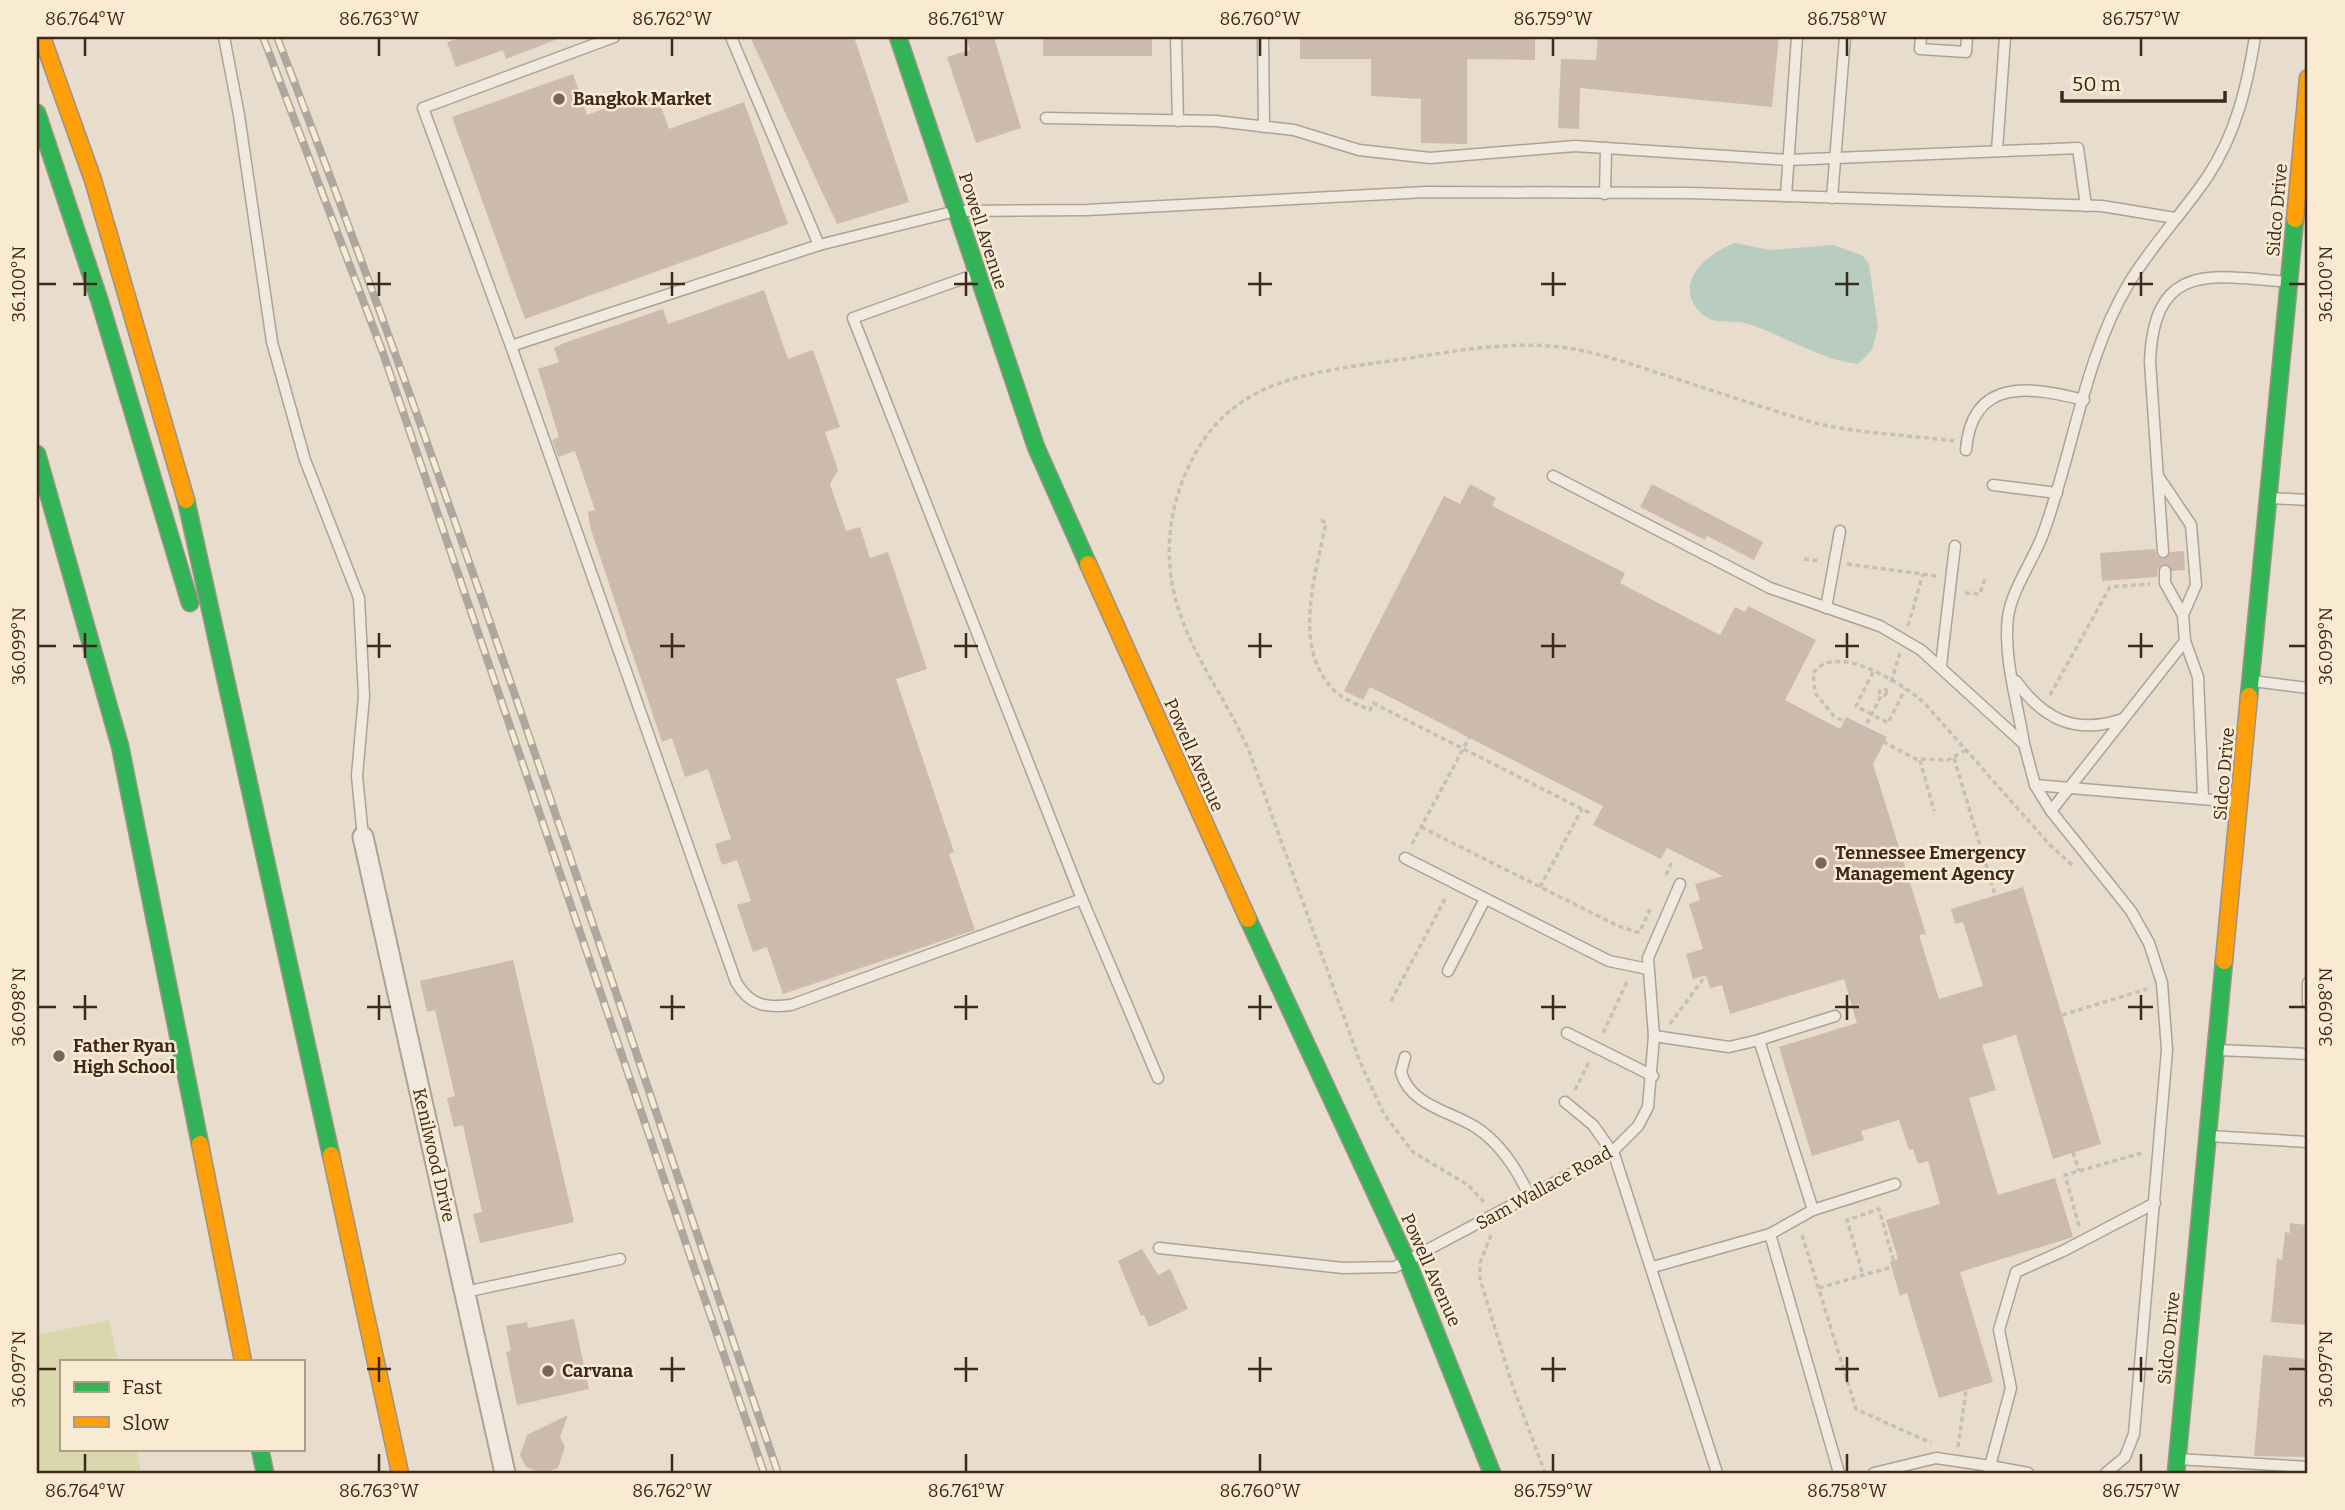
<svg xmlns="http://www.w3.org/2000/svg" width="2345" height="1510" font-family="Bitter,serif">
  <rect width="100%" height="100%" fill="#e8ddcc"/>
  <path fill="#dbd7ad" d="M109,1320L118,1361H61V1449H136L141,1473H37V1335Z"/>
  <path fill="#b8ccbf" d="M1735,243L1770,250L1833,245L1862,255L1869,264L1878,327L1872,350L1858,364C1818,359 1786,336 1748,324C1732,318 1716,327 1702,314C1670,284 1707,253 1735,243Z"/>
  <g fill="#ccbaad">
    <path d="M463,37H560V38L506,59L503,50L456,67L447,42Z"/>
    <path d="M750,37H854L909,202L837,224Z"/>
    <path d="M966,37H994L1021,128L976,143L947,57L970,50Z"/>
    <rect x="1043" y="37" width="109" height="19"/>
    <path d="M1300,37H1535V60L1467,59V144L1421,143V99L1371,96V59H1300Z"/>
    <path d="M1598,37H1779L1772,107L1580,88L1579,129L1558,128L1561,59L1596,60Z"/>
    <path d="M573,74L587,115L655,90L669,129L744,102L788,224L525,319L452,117Z"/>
    <path d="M764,290L788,359L813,350L840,427L825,432L838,470L830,484L846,531L860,527L870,558L888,552L927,669L896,679L954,852L949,854L975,930L783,994L767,947L753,952L737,905L751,901L737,860L722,865L715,844L731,839L708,769L685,777L672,738L662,742L590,527L588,512L595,510L575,451L558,457L552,440L559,437L538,369L559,362L554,348L564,343L663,309L668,324Z"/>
    <path d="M1470,484L1496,498L1492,506L1625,573L1620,583L1720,635L1735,607L1745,612L1748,606L1816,640L1785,700L1840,729L1846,717L1887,737L1873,764L1926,934L1919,935L1939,999L1983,986L1963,922L1955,924L1951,909L2023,887L2101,1144L2053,1159L2016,1035L1982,1045L1996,1090L1969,1098L1998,1195L2055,1178L2073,1237L1960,1272L1993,1382L1939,1398L1907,1293L1900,1296L1890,1262L1898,1259L1886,1220L1940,1204L1928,1161L1918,1164L1913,1149L1909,1150L1899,1120L1861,1131L1864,1140L1812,1156L1779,1047L1857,1023L1844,979L1730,1014L1722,985L1710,988L1706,975L1693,979L1686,954L1703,949L1689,904L1700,900L1695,884L1723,876L1667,848L1661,859L1593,825L1603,806L1370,687L1363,700L1344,691L1444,496L1460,504Z"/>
    <path d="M1652,484L1763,542L1754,560L1707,536L1705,540L1640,507Z"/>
    <path d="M2155,549L2157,557L2163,559L2170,552L2184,551L2185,570L2172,571L2164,564L2158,568L2157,577L2102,581L2100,553Z"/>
    <path d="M513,960L574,1222L480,1243L473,1214L482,1212L463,1125L454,1127L447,1098L455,1096L435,1010L427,1012L420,981Z"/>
    <path d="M2290,1223L2308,1225V1325L2271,1322L2277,1259L2282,1260L2285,1232L2290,1233Z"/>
    <path d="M1142,1249L1158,1275L1170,1269L1188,1309L1149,1327L1144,1315L1141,1316L1118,1261Z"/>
    <path d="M574,1319L589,1389L517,1405L506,1352L511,1351L506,1326L527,1322L528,1328Z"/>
    <path d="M2263,1355L2308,1359V1457L2254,1456Z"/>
    <path d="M568,1415L560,1437L565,1447L558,1468L543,1473L526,1467L520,1455L527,1435Z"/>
  </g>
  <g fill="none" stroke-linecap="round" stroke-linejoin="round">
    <defs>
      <g id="lane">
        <path d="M224,37L239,115L272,342L305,460L359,598L364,696L357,776L363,837"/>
        <path d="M614,37L423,108L511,346L819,245L956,211L1087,210L1426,192L1690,193L2102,206L2175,218"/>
        <path d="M731,37L819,245"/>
        <path d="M1176,37L1178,121"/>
        <path d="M1263,37L1264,127"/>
        <path d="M1921,37L1920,49L1966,52L1967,37"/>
        <path d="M1046,118L1216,121L1294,130L1359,150L1430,158L1575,146L1788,160L2078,148L2086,206"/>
        <path d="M1997,151L2005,37"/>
        <path d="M1605,194L1606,148"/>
        <path d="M1786,196L1797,37"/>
        <path d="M1832,198L1845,37"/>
        <path d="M511,346L736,982C750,1006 766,1008 791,1005L1082,899L853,318L976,274"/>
        <path d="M1966,450C1972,376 2032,387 2084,400"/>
        <path d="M1553,476L1770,588L1880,626L1921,650L2024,744L2035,785L2051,811L2131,911L2149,943L2162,983L2167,1050L2134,1434L2125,1457L2106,1473"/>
        <path d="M2158,476L2191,525L2196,585L2183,615"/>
        <path d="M1993,485L2057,493"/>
        <path d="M2270,498L2308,500"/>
        <path d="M2163,552L2150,362C2154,260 2211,276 2289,282"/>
        <path d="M1826,608L1840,531"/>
        <path d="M2185,641L2198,677L2203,798"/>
        <path d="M1941,665L1955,546"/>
        <path d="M2016,681C2044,720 2076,735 2123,719"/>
        <path d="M2253,681L2308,688"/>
        <path d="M2024,744C2018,704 2003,658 2008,617C2012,589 2033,561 2043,534C2073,453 2084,358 2129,283C2152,245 2183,213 2208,176C2236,133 2247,87 2255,37"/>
        <path d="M2035,785L2237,802"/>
        <path d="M2051,811L2185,641L2183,615L2165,583V571"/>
        <path d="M1405,858L1609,961L1648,969"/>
        <path d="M1082,899L1158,1078"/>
        <path d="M1448,971L1485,899"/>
        <path d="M2308,983V1003"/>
        <path d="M1567,1033L1653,1076"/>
        <path d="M1654,1036L1729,1047L1759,1040L1813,1210L1770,1234L1839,1473"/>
        <path d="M1759,1040L1835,1016"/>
        <path d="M2218,1050L2308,1054"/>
        <path d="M1405,1057L1401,1072C1410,1106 1451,1111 1477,1128C1502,1145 1518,1171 1530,1197"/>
        <path d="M1565,1102L1593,1125L1612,1152"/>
        <path d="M2209,1136L2308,1142"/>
        <path d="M1613,1151L1717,1473"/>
        <path d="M1813,1210L1895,1184"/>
        <path d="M1159,1248L1343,1268L1395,1267L1612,1152L1638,1126L1648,1107L1654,1036L1648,958L1680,884"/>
        <path d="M1653,1267L1770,1234"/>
        <path d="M465,1292L620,1259"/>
        <path d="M2178,1459L2308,1467"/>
        <path d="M1874,1473L1936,1458L1990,1466L1989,1473"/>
        <path d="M2028,1473L1990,1466L2011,1388L1999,1330L2016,1272L2063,1251L2155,1203"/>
      </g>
      <path id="street" d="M363,837L505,1473"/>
      <g id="fast">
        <path d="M898,37L1036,447L1088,564"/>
        <path d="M37,113L100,302L190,603"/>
        <path d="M37,454L120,746L200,1144"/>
        <path d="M186,500L331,1155"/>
        <path d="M2249,696L2295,219"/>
        <path d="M1248,919L1408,1263L1492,1473"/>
        <path d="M260,1449L265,1473"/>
        <path d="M2176,1473L2224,961"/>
      </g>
      <g id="slow">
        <path d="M42,37L93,180L186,500"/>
        <path d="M2295,219L2308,78"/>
        <path d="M1088,564L1248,919"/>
        <path d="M2224,961L2249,696"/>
        <path d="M200,1144L243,1361"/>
        <path d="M331,1155L400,1473"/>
      </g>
    </defs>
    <use href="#lane" stroke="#ada296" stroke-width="13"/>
    <use href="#street" stroke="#ada296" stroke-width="23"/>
    <use href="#fast" stroke="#9d9285" stroke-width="19"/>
    <use href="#slow" stroke="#9d9285" stroke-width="19"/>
    <g stroke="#c7bfb6" stroke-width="3.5" stroke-dasharray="5 3.5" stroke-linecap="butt">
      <path d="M1321,520L1326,523C1316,573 1292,646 1332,688C1341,699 1357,704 1370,710L1373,703L1592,814"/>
      <path d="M1804,559L1819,561"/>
      <path d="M1847,564L1937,576"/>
      <path d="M1965,593L1980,594L1985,578"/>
      <path d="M1908,626L1923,574"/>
      <path d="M1873,672L1856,706L1888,723L1905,689"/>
      <path d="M1891,682L1900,653"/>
      <circle cx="1883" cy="692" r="3.5"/>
      <path d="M2050,695L2110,587L2150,584"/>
      <path d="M1863,731L1881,696"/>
      <path d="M1966,750L1948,760L1916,759L1834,716L1815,693L1813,673C1836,642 1896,681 1919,698L1927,706L2050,845L2072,865"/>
      <path d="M1954,758L1995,895"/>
      <path d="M1920,760L1934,811"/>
      <path d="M1421,827L1618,926L1640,933"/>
      <path d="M1412,844L1469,738"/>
      <path d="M1666,875L1672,862"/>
      <path d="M1540,887L1582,809"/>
      <path d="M1641,929L1651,907"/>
      <path d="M1391,1001L1446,897"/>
      <path d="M2062,1015L2147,989"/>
      <path d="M1670,1024L1706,975"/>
      <path d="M1603,1033L1628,980"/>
      <path d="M1575,1090L1589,1062"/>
      <path d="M2073,1152L2079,1171"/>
      <path d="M1484,1202L1468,1185L1413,1152L1384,1114L1360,1062L1249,751C1225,695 1185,648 1173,588C1166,553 1169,520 1180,488C1218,378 1302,374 1403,359C1456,351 1506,341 1560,347C1594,351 1625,362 1658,373C1708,389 1758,406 1808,421C1848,433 1911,435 1954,441"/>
      <path d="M2079,1226L2065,1175L2142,1153"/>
      <path d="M1491,1235L1480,1263V1279L1512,1384L1545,1473"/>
      <path d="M1802,1235L1856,1409L1931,1443"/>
      <path d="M1819,1288L1895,1266L1879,1209L1847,1220L1863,1275"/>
      <path d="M1958,1447L1966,1390"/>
    </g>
    <use href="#lane" stroke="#efe9df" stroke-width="10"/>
    <use href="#street" stroke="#efe9df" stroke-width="19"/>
    <use href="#fast" stroke="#30b455" stroke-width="16"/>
    <use href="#slow" stroke="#ff9f0a" stroke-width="16"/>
    <defs>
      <g id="rail">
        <path d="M263,37L383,353L764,1473"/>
        <path d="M277,37C460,510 614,993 778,1473"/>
      </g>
    </defs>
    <use href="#rail" stroke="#aea7a0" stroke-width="8"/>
    <use href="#rail" stroke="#f9ebd2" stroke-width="5" stroke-dasharray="16" stroke-linecap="butt"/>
  </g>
  <path fill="none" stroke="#3d291c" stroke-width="2.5" d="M85,38V56M379,38V56M672,38V56M966,38V56M1260,38V56M1553,38V56M1847,38V56M2141,38V56M85,272V296M379,272V296M672,272V296M966,272V296M1260,272V296M1553,272V296M1847,272V296M2141,272V296M38,284H56M73,284H97M367,284H391M660,284H685M954,284H978M1248,284H1272M1541,284H1566M1835,284H1859M2128,284H2153M2289,284H2306M85,633V658M379,633V658M672,633V658M966,633V658M1260,633V658M1553,633V658M1847,633V658M2141,633V658M38,646H56M73,646H97M367,646H391M660,646H685M954,646H978M1248,646H1272M1541,646H1566M1835,646H1859M2128,646H2153M2289,646H2306M85,995V1020M379,995V1020M672,995V1020M966,995V1020M1260,995V1020M1553,995V1020M1847,995V1020M2141,995V1020M38,1007H56M73,1007H97M367,1007H391M660,1007H685M954,1007H978M1248,1007H1272M1541,1007H1566M1835,1007H1859M2128,1007H2153M2289,1007H2306M379,1357V1382M672,1357V1382M966,1357V1382M1260,1357V1382M1553,1357V1382M1847,1357V1382M2141,1357V1382M38,1369H56M367,1369H391M660,1369H685M954,1369H978M1248,1369H1272M1541,1369H1566M1835,1369H1859M2128,1369H2153M2289,1369H2306M85,1454V1472M379,1454V1472M672,1454V1472M966,1454V1472M1260,1454V1472M1553,1454V1472M1847,1454V1472M2141,1454V1472"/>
  <g fill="#79685a" stroke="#f9ebd2" stroke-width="2.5">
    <circle cx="559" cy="99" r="7"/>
    <circle cx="1821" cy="863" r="7"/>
    <circle cx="59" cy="1056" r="7"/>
    <circle cx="548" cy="1371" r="7"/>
  </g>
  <g text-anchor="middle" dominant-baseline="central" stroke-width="5" stroke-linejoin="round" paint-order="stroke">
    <g font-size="18" font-weight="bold" fill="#3d291c" stroke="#f9ebd2" text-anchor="start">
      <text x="573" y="99">Bangkok Market</text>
      <text x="1835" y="853">Tennessee Emergency<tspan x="1835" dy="21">Management Agency</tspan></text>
      <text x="73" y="1046">Father Ryan<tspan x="73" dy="21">High School</tspan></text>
      <text x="562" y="1371">Carvana</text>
    </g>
    <g font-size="18" fill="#3d291c" stroke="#f9ebd2">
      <text transform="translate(2277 210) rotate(-85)">Sidco Drive</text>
      <text transform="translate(983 231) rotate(72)">Powell Avenue</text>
      <text transform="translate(1194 755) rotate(66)">Powell Avenue</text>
      <text transform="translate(2224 774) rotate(-85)">Sidco Drive</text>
      <text transform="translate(434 1155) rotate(77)">Kenilwood Drive</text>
      <text transform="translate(1544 1188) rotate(-29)">Sam Wallace Road</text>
      <text transform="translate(1431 1270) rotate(66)">Powell Avenue</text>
      <text transform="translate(2169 1338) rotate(-84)">Sidco Drive</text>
    </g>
  </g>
  <rect width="2345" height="1510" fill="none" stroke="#f9ebd2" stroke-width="77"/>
  <rect x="60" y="1360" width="245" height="91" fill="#f9ebd2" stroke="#ae9d89" stroke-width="2"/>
  <rect x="74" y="1382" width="35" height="10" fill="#30b455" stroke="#ae9d89" stroke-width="2"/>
  <text x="122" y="1394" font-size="21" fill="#3d291c">Fast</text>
  <rect x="74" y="1417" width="35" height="10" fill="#ff9f0a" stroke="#ae9d89" stroke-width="2"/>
  <text x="122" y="1430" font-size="21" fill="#3d291c">Slow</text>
  <path d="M2062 91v10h163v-10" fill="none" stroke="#3d291c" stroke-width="3.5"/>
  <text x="2072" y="91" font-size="21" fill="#3d291c" stroke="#f9ebd2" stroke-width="5" paint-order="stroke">50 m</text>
  <rect x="38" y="38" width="2268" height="1434" fill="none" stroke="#3d291c" stroke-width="2.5"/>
  <g font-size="18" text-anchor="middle" fill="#3d291c">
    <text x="85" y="25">86.764°W</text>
    <text x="379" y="25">86.763°W</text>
    <text x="672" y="25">86.762°W</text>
    <text x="966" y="25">86.761°W</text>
    <text x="1260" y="25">86.760°W</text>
    <text x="1553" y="25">86.759°W</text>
    <text x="1847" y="25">86.758°W</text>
    <text x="2141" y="25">86.757°W</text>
    <text transform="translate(19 284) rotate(-90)" y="6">36.100°N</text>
    <text transform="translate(2326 284) rotate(-90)" y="6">36.100°N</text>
    <text transform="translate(19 646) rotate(-90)" y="6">36.099°N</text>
    <text transform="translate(2326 646) rotate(-90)" y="6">36.099°N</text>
    <text transform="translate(19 1007) rotate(-90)" y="6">36.098°N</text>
    <text transform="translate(2326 1007) rotate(-90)" y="6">36.098°N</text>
    <text transform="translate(19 1369) rotate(-90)" y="6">36.097°N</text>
    <text transform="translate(2326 1369) rotate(-90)" y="6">36.097°N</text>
    <text x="85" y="1497">86.764°W</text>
    <text x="379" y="1497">86.763°W</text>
    <text x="672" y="1497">86.762°W</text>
    <text x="966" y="1497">86.761°W</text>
    <text x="1260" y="1497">86.760°W</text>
    <text x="1553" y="1497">86.759°W</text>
    <text x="1847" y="1497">86.758°W</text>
    <text x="2141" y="1497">86.757°W</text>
  </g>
</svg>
